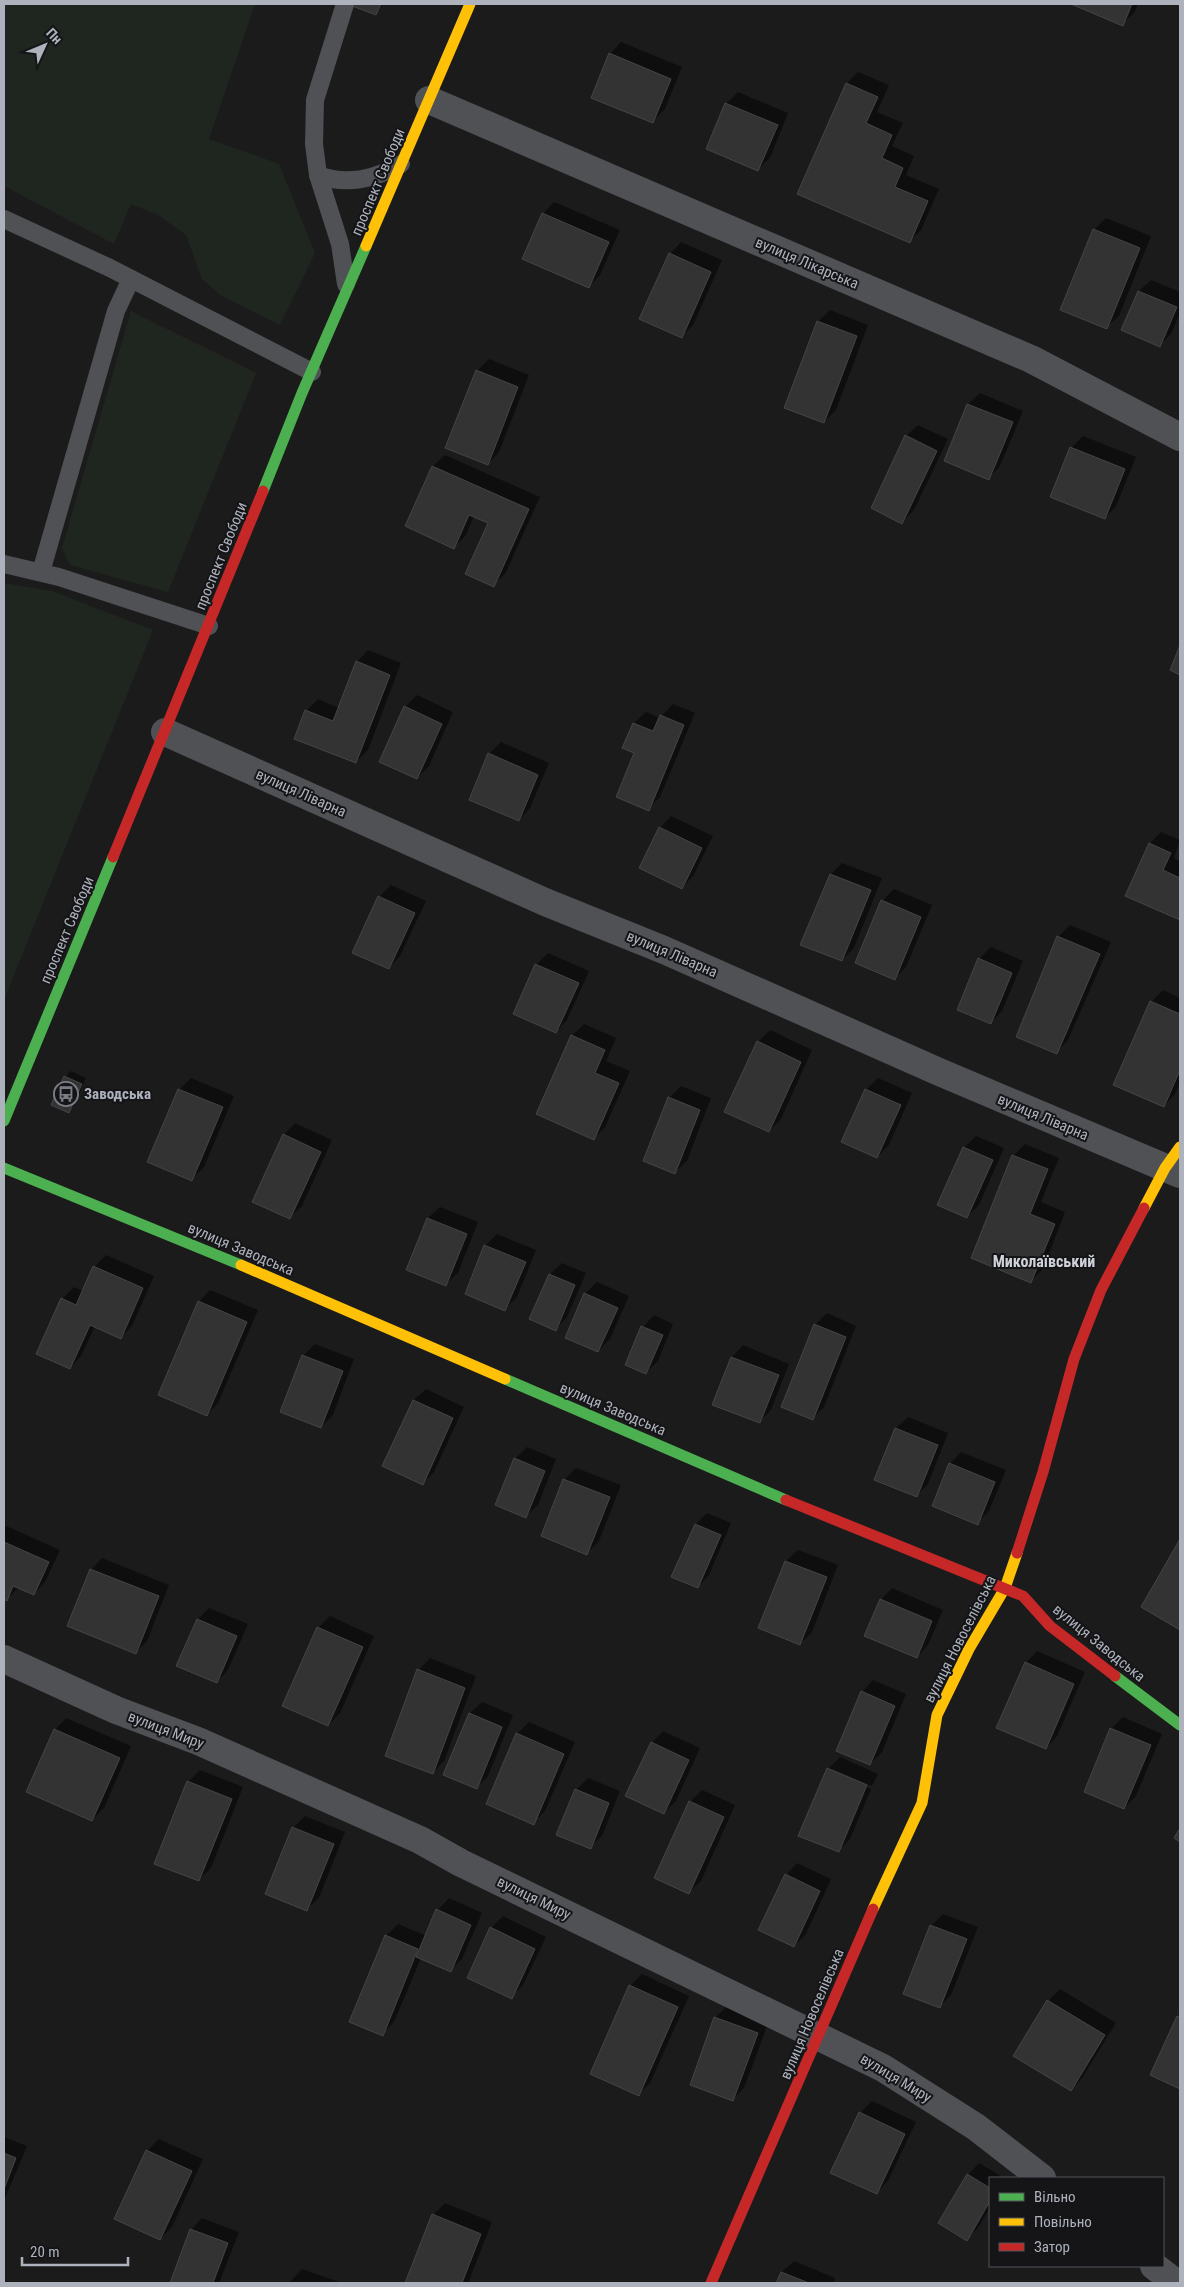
<svg xmlns="http://www.w3.org/2000/svg" width="1184" height="2287" font-family="'Roboto Condensed',sans-serif">
  <rect width="100%" height="100%" fill="#1b1b1c"/>
  <g fill="#1f2620">
    <path d="M4,4H255L209,139L279,164L315,253L280,325L220,295L202,279L186,235L158,215L131,204L114,244L4,186Z"/>
    <path d="M131,311L256,373L168,592L70,565L62,548Z"/>
    <path d="M4,583L52,591L153,630L4,1000Z"/>
  </g>
  <g fill="#0007">
    <path d="M351,4H383L376,13Z"/>
    <path d="M1074,4H1138L1134,13L1122,24Z"/>
    <path d="M621,42L682,67L665,109L653,121L610,54Z"/>
    <path d="M858,72L889,85L877,112L903,123L892,146L914,156L906,175L939,189L921,230L910,241L799,193L847,83Z"/>
    <path d="M738,92L788,113L770,158L758,169L726,104Z"/>
    <path d="M554,202L620,230L600,275L588,287L543,214Z"/>
    <path d="M1106,218L1151,236L1119,316L1107,327L1094,230Z"/>
    <path d="M681,242L722,260L693,325L682,336L670,254Z"/>
    <path d="M1151,280L1180,292V313L1171,334L1160,345L1123,329L1139,291Z"/>
    <path d="M830,310L868,325L836,410L824,422L818,322Z"/>
    <path d="M489,359L529,375L499,452L488,464L477,371Z"/>
    <path d="M980,393L1023,411L1000,466L989,478L945,460L968,404Z"/>
    <path d="M918,425L948,439L914,510L902,522L906,436Z"/>
    <path d="M1083,436L1136,457L1116,506L1105,518L1071,448Z"/>
    <path d="M445,455L540,497L505,574L493,585L489,522L474,516L466,535L454,547L407,525L433,466Z"/>
    <path d="M368,650L401,663L368,750L356,762L306,711L318,699L339,708L357,662Z"/>
    <path d="M417,695L453,712L429,766L417,778L405,707Z"/>
    <path d="M673,704L695,713L660,797L648,809L636,753L624,747L634,723L646,712L660,718Z"/>
    <path d="M501,742L549,763L530,808L519,820L489,754Z"/>
    <path d="M671,816L713,836L693,876L682,888L660,828Z"/>
    <path d="M1161,832L1180,840L1174,858L1180,861V919L1127,895L1150,843Z"/>
    <path d="M842,863L882,878L854,948L842,960L831,874Z"/>
    <path d="M391,885L426,901L400,956L389,968L379,897Z"/>
    <path d="M894,889L932,905L906,967L895,978L882,901Z"/>
    <path d="M1070,925L1111,942L1068,1040L1057,1052L1058,937Z"/>
    <path d="M991,947L1023,961L1002,1011L991,1023L979,959Z"/>
    <path d="M548,953L589,971L567,1020L556,1032L515,1013L537,964Z"/>
    <path d="M1163,990L1180,998V1083L1175,1094L1164,1106L1151,1002Z"/>
    <path d="M584,1024L616,1038L606,1061L630,1071L605,1127L594,1138L538,1114L572,1036Z"/>
    <path d="M770,1030L812,1050L781,1119L769,1131L758,1042Z"/>
    <path d="M71,1071L86,1078L74,1106L69,1111L65,1077Z"/>
    <path d="M191,1078L234,1096L204,1167L192,1179L179,1090Z"/>
    <path d="M878,1078L912,1093L889,1145L877,1157L866,1090Z"/>
    <path d="M681,1086L711,1098L687,1161L675,1172L669,1098Z"/>
    <path d="M295,1123L332,1140L302,1206L290,1217L284,1135Z"/>
    <path d="M976,1136L1004,1148L979,1205L967,1217L964,1148Z"/>
    <path d="M1025,1144L1059,1158L1041,1202L1065,1212L1043,1269L1031,1281L1013,1156Z"/>
    <path d="M440,1207L478,1222L458,1273L446,1284L408,1270L428,1218Z"/>
    <path d="M497,1234L536,1250L517,1297L505,1309L485,1246Z"/>
    <path d="M106,1255L154,1276L132,1326L120,1338L95,1326L81,1356L70,1368L62,1299L74,1287L83,1291L95,1266Z"/>
    <path d="M562,1263L586,1273L567,1317L556,1329L550,1274Z"/>
    <path d="M597,1282L629,1296L610,1339L598,1351L585,1294Z"/>
    <path d="M210,1290L258,1310L218,1403L207,1415L199,1302Z"/>
    <path d="M827,1313L856,1326L824,1407L812,1419L815,1325Z"/>
    <path d="M654,1315L673,1324L658,1361L646,1372L643,1327Z"/>
    <path d="M315,1344L354,1359L333,1415L321,1427L303,1356Z"/>
    <path d="M743,1345L789,1364L771,1410L759,1422L714,1404L732,1357Z"/>
    <path d="M426,1389L464,1407L434,1472L423,1483L384,1466L414,1400Z"/>
    <path d="M908,1417L948,1433L928,1484L916,1496L876,1479L896,1428Z"/>
    <path d="M527,1447L556,1459L538,1505L526,1516L515,1459Z"/>
    <path d="M961,1452L1006,1470L989,1511L977,1523L950,1464Z"/>
    <path d="M576,1468L621,1485L599,1541L587,1553L542,1536L564,1480Z"/>
    <path d="M707,1513L731,1523L709,1575L698,1587L696,1524Z"/>
    <path d="M4,1525L60,1550L45,1582L34,1594L19,1587L7,1599L4,1598Z"/>
    <path d="M1180,1542V1628L1143,1607Z"/>
    <path d="M798,1550L838,1565L812,1632L800,1644L786,1561Z"/>
    <path d="M102,1558L169,1585L147,1641L136,1652L91,1570Z"/>
    <path d="M892,1588L943,1610L928,1645L917,1657L881,1600Z"/>
    <path d="M209,1608L248,1624L228,1670L217,1682L198,1619Z"/>
    <path d="M330,1616L374,1636L340,1713L328,1725L318,1628Z"/>
    <path d="M1037,1651L1085,1672L1057,1736L1046,1748L1026,1663Z"/>
    <path d="M430,1658L476,1676L444,1761L433,1773L419,1670Z"/>
    <path d="M873,1680L906,1694L882,1752L870,1764L862,1692Z"/>
    <path d="M482,1702L513,1715L488,1776L476,1788L445,1775L470,1713Z"/>
    <path d="M1123,1717L1162,1734L1136,1796L1124,1808L1085,1791L1112,1728Z"/>
    <path d="M66,1718L131,1746L104,1808L92,1820L55,1730Z"/>
    <path d="M529,1722L575,1742L545,1811L533,1823L517,1734Z"/>
    <path d="M663,1731L700,1748L676,1801L664,1813L652,1743Z"/>
    <path d="M840,1757L878,1774L872,1786L832,1769V1772L871,1789L850,1839L838,1851L828,1769Z"/>
    <path d="M200,1770L243,1787L211,1868L199,1880L188,1782Z"/>
    <path d="M588,1778L620,1791L602,1836L590,1847L576,1790Z"/>
    <path d="M702,1790L735,1805L701,1881L689,1892L690,1802Z"/>
    <path d="M305,1816L345,1832L319,1898L307,1909L293,1828Z"/>
    <path d="M797,1863L831,1879L806,1934L794,1946L786,1875Z"/>
    <path d="M449,1898L482,1913L462,1959L450,1971L421,1958L394,2022L382,2034L386,1936L398,1924L427,1936L438,1910Z"/>
    <path d="M943,1914L978,1927L951,1995L939,2007L931,1926Z"/>
    <path d="M503,1916L546,1937L523,1985L511,1997L491,1928Z"/>
    <path d="M642,1974L689,1996L650,2083L638,2095L630,1986Z"/>
    <path d="M1060,1989L1116,2023L1082,2078L1071,2090L1048,2001Z"/>
    <path d="M727,2006L769,2021L744,2088L733,2099L715,2018Z"/>
    <path d="M1180,2015V2087L1152,2074Z"/>
    <path d="M872,2101L916,2122L888,2181L876,2193L860,2113Z"/>
    <path d="M4,2137L27,2146L4,2201Z"/>
    <path d="M159,2139L203,2159L172,2227L160,2239L147,2151Z"/>
    <path d="M979,2163L1004,2178H990V2208L978,2228L967,2239L968,2175Z"/>
    <path d="M445,2203L492,2222L468,2283H406L433,2215Z"/>
    <path d="M202,2218L239,2232L219,2283H171L191,2230Z"/>
    <path d="M794,2261L835,2278L833,2283H777L782,2272Z"/>
    <path d="M302,2269L342,2283H289Z"/>
  </g>
  <g fill="#333334" stroke="#444548">
    <path d="M347,4H381L376,15Z"/>
    <path d="M1071,4H1132L1123,26Z"/>
    <path d="M609,53L671,79L653,123L591,98Z"/>
    <path d="M846,83L878,97L866,123L892,135L882,158L903,168L895,187L928,201L910,243L797,194Z"/>
    <path d="M725,103L778,125L758,171L706,149Z"/>
    <path d="M542,213L609,242L589,288L522,259Z"/>
    <path d="M1093,229L1140,248L1107,329L1060,310Z"/>
    <path d="M669,253L711,272L682,338L639,319Z"/>
    <path d="M1138,291L1177,307L1160,347L1121,330Z"/>
    <path d="M817,321L857,336L824,423L784,408Z"/>
    <path d="M476,370L518,387L488,465L445,448Z"/>
    <path d="M967,404L1013,422L989,480L944,461Z"/>
    <path d="M905,435L937,451L902,524L871,508Z"/>
    <path d="M1070,447L1125,469L1105,519L1050,497Z"/>
    <path d="M432,466L529,509L494,587L465,574L488,523L469,515L454,549L405,526Z"/>
    <path d="M1180,645V675L1170,670Z"/>
    <path d="M356,661L390,675L356,763L294,739L305,710L333,721Z"/>
    <path d="M404,706L442,724L417,779L379,762Z"/>
    <path d="M660,715L684,725L649,811L616,797L634,753L622,748L633,723L653,731Z"/>
    <path d="M488,753L538,775L519,821L469,800Z"/>
    <path d="M659,827L702,848L682,889L639,868Z"/>
    <path d="M1149,843L1171,853L1163,870L1180,878V920L1125,896Z"/>
    <path d="M830,874L871,890L842,961L800,945Z"/>
    <path d="M378,896L415,913L389,969L352,953Z"/>
    <path d="M881,900L921,917L895,980L855,963Z"/>
    <path d="M1057,936L1100,954L1057,1054L1016,1037Z"/>
    <path d="M978,958L1012,973L991,1024L957,1010Z"/>
    <path d="M535,964L579,983L556,1033L513,1014Z"/>
    <path d="M1150,1001L1180,1014V1070L1164,1107L1113,1085Z"/>
    <path d="M571,1035L605,1050L595,1073L619,1083L594,1140L536,1114Z"/>
    <path d="M757,1041L801,1062L769,1132L724,1112Z"/>
    <path d="M64,1076L82,1084L69,1113L51,1105Z"/>
    <path d="M178,1089L223,1107L192,1181L147,1162Z"/>
    <path d="M865,1089L901,1105L877,1158L841,1142Z"/>
    <path d="M668,1097L700,1110L675,1174L643,1161Z"/>
    <path d="M283,1134L321,1152L290,1219L252,1202Z"/>
    <path d="M963,1147L993,1160L967,1218L937,1205Z"/>
    <path d="M1012,1155L1048,1169L1030,1214L1055,1224L1031,1283L971,1258Z"/>
    <path d="M427,1218L467,1234L446,1286L406,1270Z"/>
    <path d="M484,1245L526,1262L505,1311L465,1294Z"/>
    <path d="M93,1266L143,1288L121,1339L90,1325L70,1369L36,1354L61,1298L76,1305Z"/>
    <path d="M549,1274L575,1285L556,1331L529,1319Z"/>
    <path d="M584,1293L618,1308L598,1352L565,1338Z"/>
    <path d="M198,1301L247,1322L207,1416L158,1395Z"/>
    <path d="M814,1324L846,1337L813,1420L781,1407Z"/>
    <path d="M641,1326L663,1335L646,1374L625,1365Z"/>
    <path d="M302,1355L343,1371L321,1428L280,1412Z"/>
    <path d="M731,1357L779,1375L760,1423L712,1405Z"/>
    <path d="M413,1400L453,1418L423,1485L382,1466Z"/>
    <path d="M895,1428L938,1445L917,1497L874,1480Z"/>
    <path d="M514,1458L545,1471L526,1518L495,1505Z"/>
    <path d="M949,1463L995,1482L978,1525L932,1506Z"/>
    <path d="M563,1479L610,1497L587,1555L541,1536Z"/>
    <path d="M695,1524L721,1535L698,1588L671,1577Z"/>
    <path d="M1180,1539V1630L1141,1607Z"/>
    <path d="M4,1542L49,1562L34,1595L13,1586L7,1601L4,1599Z"/>
    <path d="M785,1561L827,1577L800,1645L758,1628Z"/>
    <path d="M90,1569L159,1596L136,1654L67,1626Z"/>
    <path d="M880,1599L932,1621L917,1658L864,1636Z"/>
    <path d="M197,1619L237,1636L217,1683L176,1666Z"/>
    <path d="M317,1627L363,1647L328,1726L282,1706Z"/>
    <path d="M1025,1662L1074,1684L1046,1749L996,1728Z"/>
    <path d="M417,1669L465,1688L433,1774L385,1756Z"/>
    <path d="M861,1691L895,1706L870,1765L836,1751Z"/>
    <path d="M469,1713L502,1727L477,1789L443,1775Z"/>
    <path d="M1110,1728L1151,1745L1124,1809L1084,1792Z"/>
    <path d="M54,1729L120,1758L92,1821L26,1792Z"/>
    <path d="M516,1733L564,1754L534,1825L486,1804Z"/>
    <path d="M651,1742L689,1760L664,1814L625,1796Z"/>
    <path d="M827,1768L867,1785L839,1852L798,1836Z"/>
    <path d="M187,1781L232,1799L199,1881L154,1864Z"/>
    <path d="M575,1789L609,1803L591,1849L556,1835Z"/>
    <path d="M689,1801L724,1817L689,1894L654,1878Z"/>
    <path d="M292,1827L334,1844L307,1911L265,1894Z"/>
    <path d="M1180,1828V1842L1174,1838Z"/>
    <path d="M785,1874L820,1891L794,1947L758,1930Z"/>
    <path d="M436,1909L471,1925L451,1972L416,1957Z"/>
    <path d="M930,1925L967,1939L940,2008L903,1994Z"/>
    <path d="M490,1927L535,1949L512,1999L467,1978Z"/>
    <path d="M385,1935L418,1949L383,2036L349,2022Z"/>
    <path d="M629,1985L678,2007L639,2096L590,2074Z"/>
    <path d="M1047,2000L1105,2035L1071,2091L1013,2056Z"/>
    <path d="M1177,2016L1180,2017V2089L1150,2075Z"/>
    <path d="M714,2017L758,2033L733,2101L690,2085Z"/>
    <path d="M859,2112L905,2134L877,2194L830,2173Z"/>
    <path d="M146,2150L192,2171L160,2240L114,2219Z"/>
    <path d="M4,2153L16,2158L4,2189Z"/>
    <path d="M967,2174L990,2188V2201L967,2241L938,2223Z"/>
    <path d="M432,2214L481,2234L462,2283H405Z"/>
    <path d="M190,2229L228,2243L213,2283H170Z"/>
    <path d="M781,2272L809,2283H776Z"/>
  </g>
  <g fill="none" stroke-linecap="round" stroke-linejoin="round">
    <g stroke="#4f5155" stroke-width="18">
      <path d="M345,4L315,100L314,144L318,175L340,244L346,284"/>
      <path d="M318,175C347,186 375,179 401,164"/>
      <path d="M4,219L110,268L312,372"/>
      <path d="M4,564L59,577L209,626"/>
      <path d="M41,572L116,311L131,279"/>
    </g>
    <g stroke="#4f5155" stroke-width="28">
      <path d="M429,100L1031,359L1180,437"/>
      <path d="M165,732L545,902L664,950L937,1071L1180,1174"/>
      <path d="M4,1659L116,1710L198,1741L420,1840L461,1863L883,2068L976,2127L1042,2178"/>
      <path d="M1154,2266L1176,2283"/>
    </g>
    <g stroke="#4caf50" stroke-width="11">
      <path d="M263,491L302,393L366,246"/>
      <path d="M4,1121L113,857"/>
      <path d="M4,1168L241,1265"/>
      <path d="M505,1379L786,1500"/>
      <path d="M1115,1676L1180,1725"/>
    </g>
    <g stroke="#ffc107" stroke-width="11">
      <path d="M366,246L470,4"/>
      <path d="M1144,1208L1165,1168L1180,1147"/>
      <path d="M241,1265L505,1379"/>
      <path d="M873,1909L922,1803L937,1715L969,1649L1005,1588L1017,1553"/>
    </g>
    <g stroke="#c62828" stroke-width="11">
      <path d="M113,857L263,491"/>
      <path d="M786,1500L1023,1596L1050,1626L1115,1676"/>
      <path d="M1017,1553L1043,1472L1074,1359L1101,1290L1144,1208"/>
      <path d="M711,2283L873,1909"/>
    </g>
  </g>
  <defs>
    <symbol id="bus-ring" viewBox="-11 -11 22 22"><circle r="9.5" fill="#151518" stroke="#7a7d84" stroke-width="1.5"/><path d="M-5-6H5V4H4V6H2V4H-2V6H-4V4H-5ZM-3.5-4V0h7V-4ZM-3.5 1.2v1.5H-2V1.2ZM2 1.2v1.5H3.5V1.2Z" fill="#7a7d84"/></symbol>
  </defs>
  <g fill-rule="evenodd">
    <use href="#bus-ring" x="52" y="1080" width="28" height="28"/>
  </g>
  <g text-anchor="middle" dominant-baseline="central" stroke-width="4" stroke-linejoin="round" paint-order="stroke">
    <g font-size="15" fill="#adb2bc" stroke="#151518">
      <text transform="translate(378 182) rotate(-67)">проспект Свободи</text>
      <text transform="translate(807 263) rotate(23)">вулиця Лікарська</text>
      <text transform="translate(221 556) rotate(-68)">проспект Свободи</text>
      <text transform="translate(301 793) rotate(24)">вулиця Ліварна</text>
      <text transform="translate(67 930) rotate(-67)">проспект Свободи</text>
      <text transform="translate(672 954) rotate(23)">вулиця Ліварна</text>
      <text transform="translate(1043 1117) rotate(23)">вулиця Ліварна</text>
      <text transform="translate(241 1249) rotate(23)">вулиця Заводська</text>
      <text transform="translate(613 1409) rotate(23)">вулиця Заводська</text>
      <text transform="translate(960 1639) rotate(-63)">вулиця Новоселівська</text>
      <text transform="translate(1099 1643) rotate(39)">вулиця Заводська</text>
      <text transform="translate(166 1730) rotate(21)">вулиця Миру</text>
      <text transform="translate(534 1898) rotate(26)">вулиця Миру</text>
      <text transform="translate(812 2014) rotate(-67)">вулиця Новоселівська</text>
      <text transform="translate(896 2078) rotate(31)">вулиця Миру</text>
    </g>
    <g font-size="15" font-weight="bold" fill="#adb2bc" stroke="#151518" text-anchor="start">
      <text x="84" y="1094">Заводська</text>
    </g>
    <g font-size="16" font-weight="bold" fill="#ced1d8" stroke="#151518">
      <text x="1044" y="1261">Миколаївський</text>
    </g>
  </g>
  <rect width="1184" height="2287" fill="none" stroke="#adb2bc" stroke-width="10"/>
  <rect x="989" y="2177" width="175" height="90" fill="#151518" stroke="#52545a"/>
  <rect x="999" y="2193" width="25" height="8" fill="#4caf50" stroke="#52545a"/>
  <text x="1034" y="2202" font-size="15" fill="#adb2bc">Вільно</text>
  <rect x="999" y="2218" width="25" height="8" fill="#ffc107" stroke="#52545a"/>
  <text x="1034" y="2227" font-size="15" fill="#adb2bc">Повільно</text>
  <rect x="999" y="2243" width="25" height="8" fill="#c62828" stroke="#52545a"/>
  <text x="1034" y="2252" font-size="15" fill="#adb2bc">Затор</text>
  <g transform="translate(45 45) rotate(46)" stroke="#151518" stroke-width="4" paint-order="stroke">
  <path d="M0-4L9 19L0 12L-9 19Z" fill="#adb2bc"/>
  <text y="-8" font-size="14" font-weight="bold" text-anchor="middle" fill="#adb2bc">Пн</text>
  </g>
  <path d="M22 2257v8h106v-8" fill="none" stroke="#adb2bc" stroke-width="2.5"/>
  <text x="30" y="2257" font-size="15" fill="#adb2bc" stroke="#151518" stroke-width="4" paint-order="stroke">20 m</text>
</svg>
